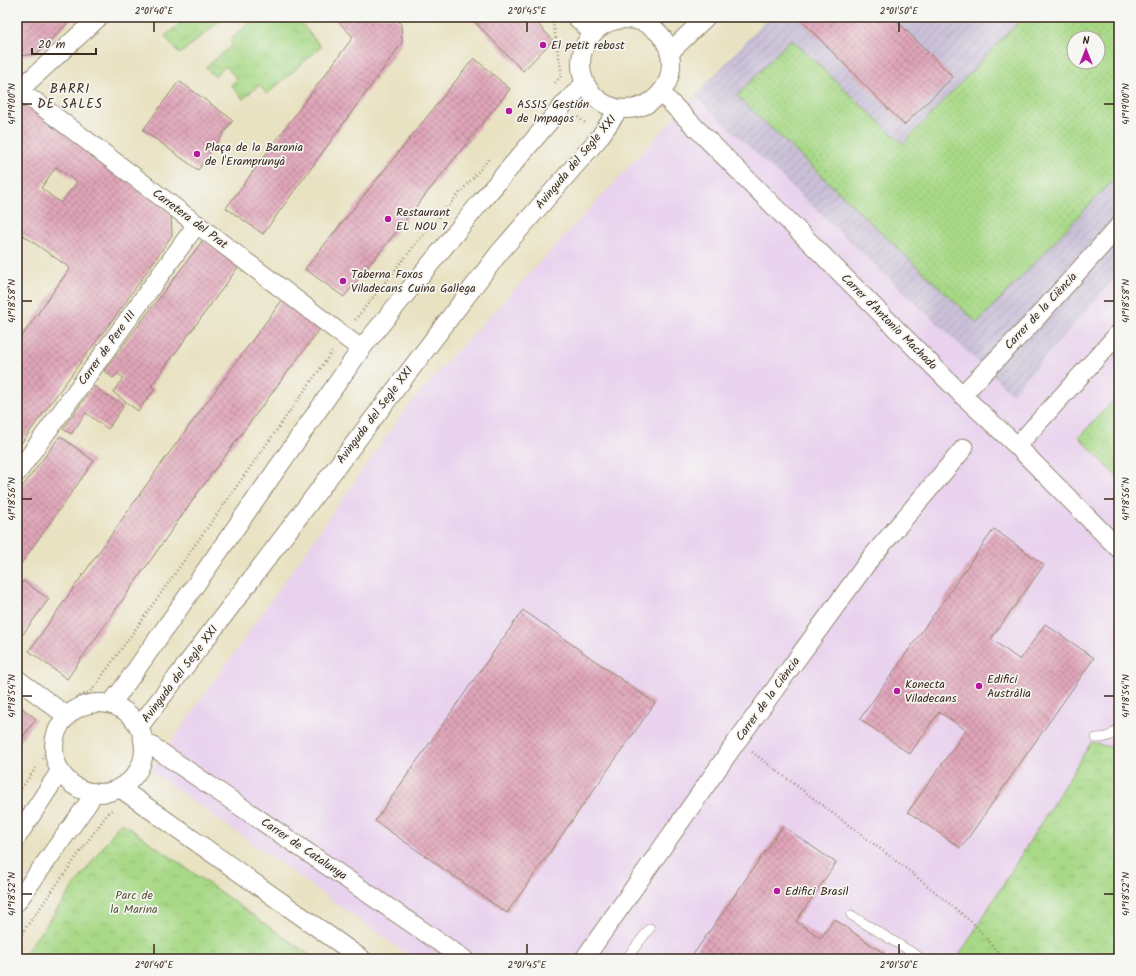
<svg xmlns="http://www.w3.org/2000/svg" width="1136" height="976" font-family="Kalam,sans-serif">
  <defs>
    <pattern id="industrial-furrows" width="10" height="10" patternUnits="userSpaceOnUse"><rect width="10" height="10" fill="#c9bfd7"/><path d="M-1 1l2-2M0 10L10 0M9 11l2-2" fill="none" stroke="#aea4b8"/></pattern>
    <pattern id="grass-dots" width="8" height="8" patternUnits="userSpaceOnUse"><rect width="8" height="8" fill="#a8d987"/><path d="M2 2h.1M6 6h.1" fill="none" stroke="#92ba74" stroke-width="1.8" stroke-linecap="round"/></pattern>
    <pattern id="park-crowns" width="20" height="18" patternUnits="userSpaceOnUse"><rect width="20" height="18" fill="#a8d987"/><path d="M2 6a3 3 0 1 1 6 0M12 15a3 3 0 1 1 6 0" fill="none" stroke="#92ba74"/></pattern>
    <pattern id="building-cross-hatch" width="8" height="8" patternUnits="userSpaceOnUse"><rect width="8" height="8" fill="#e0a5b9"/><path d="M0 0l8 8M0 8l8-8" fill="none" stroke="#b78796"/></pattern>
  </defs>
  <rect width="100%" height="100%" fill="#f6f6f2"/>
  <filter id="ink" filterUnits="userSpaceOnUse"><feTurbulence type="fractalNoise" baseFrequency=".025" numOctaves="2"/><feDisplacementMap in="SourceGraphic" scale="8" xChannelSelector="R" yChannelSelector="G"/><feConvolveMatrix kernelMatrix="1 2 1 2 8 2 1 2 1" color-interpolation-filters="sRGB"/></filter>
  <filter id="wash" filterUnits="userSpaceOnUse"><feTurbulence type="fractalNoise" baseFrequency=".012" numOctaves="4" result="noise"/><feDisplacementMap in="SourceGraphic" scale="16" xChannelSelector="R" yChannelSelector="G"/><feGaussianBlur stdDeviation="0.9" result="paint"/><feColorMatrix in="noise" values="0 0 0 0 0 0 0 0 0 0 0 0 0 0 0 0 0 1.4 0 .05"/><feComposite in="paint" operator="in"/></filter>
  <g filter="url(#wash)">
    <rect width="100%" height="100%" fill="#e9e2c2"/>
    <path fill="#e9d2ee" d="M695,96L1012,394L1119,274V959H414L151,771L405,410L460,348Z"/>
    <path fill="url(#industrial-furrows)" fill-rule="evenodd" d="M769,17H1119V274L1012,394L695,96ZM1074,38H1098V62H1074Z"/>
    <g fill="url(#grass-dots)" stroke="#728252" fill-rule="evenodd">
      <path d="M1023,17H1119V174L977,323L737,96L791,39L903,144ZM1074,38H1098V62H1074Z"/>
      <path d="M1119,394V479L1079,437Z"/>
    </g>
    <g fill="url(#park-crowns)" stroke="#728252">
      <path d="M188,17H224L180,54L165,36Z"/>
      <path d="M257,17H296L321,47L267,94L259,85L243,99L231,85L237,79L226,66L214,76L206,67L233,45L229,41Z"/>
      <path d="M1091,742L1109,747L1119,742V959H957Z"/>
      <path d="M121,822L315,959H21Z"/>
    </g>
    <g id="blocks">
      <g fill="url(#building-cross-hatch)" fill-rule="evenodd">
        <path d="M17,17H74L36,54L17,56Z"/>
        <path d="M334,17H394L401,24L402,43L263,234L226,208L353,37Z"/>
        <path d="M470,17H531L553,40L523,71Z"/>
        <path d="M798,17H893L953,77L904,125Z"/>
        <path d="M474,58L510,89L344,297L305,269Z"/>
        <path d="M179,81L233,120L198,170L143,130Z"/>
        <path d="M33,107L171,214L172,235L123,306L77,367L17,449V343L70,268L17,231V108ZM56,167L77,182L61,203L41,188Z"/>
        <path d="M203,240L239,266L151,386L155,389L138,411L113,392L123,378L117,373L113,378L104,371Z"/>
        <path d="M283,299L321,327L202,487L67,679L29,651L164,460Z"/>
        <path d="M94,386L123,407L108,429L86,413L71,434L63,429Z"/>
        <path d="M60,436L94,461L17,569V494Z"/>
        <path d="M994,529L1044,565L991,639L1020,660L1045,624L1094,658L961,848L908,812L966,730L939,712L910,754L860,719Z"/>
        <path d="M23,581L49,599L17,642V589Z"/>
        <path d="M523,610L655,703L507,913L375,821Z"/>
        <path d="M17,704L36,719L17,745Z"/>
        <path d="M783,826L836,863L796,921L821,938L834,919L886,955L883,959H690Z"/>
      </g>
    </g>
  </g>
  <g filter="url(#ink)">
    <use href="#blocks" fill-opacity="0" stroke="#928670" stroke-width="1"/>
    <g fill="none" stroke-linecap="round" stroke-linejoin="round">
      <defs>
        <g id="lane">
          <path d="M1096,738C1107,738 1112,736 1119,727"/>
          <path d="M851,915L918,956L916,959"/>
          <path d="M626,959L650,928"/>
        </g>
        <g id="street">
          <path d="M576,17L593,33"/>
          <circle cx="626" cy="64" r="45"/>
          <path d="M670,52L706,17"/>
          <path d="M17,92L36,102L361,349"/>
          <path d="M17,92L99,17"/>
          <path d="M661,93L962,395L1017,446L1119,549"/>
          <path d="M962,395L1030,325L1119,226"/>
          <path d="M1017,446L1119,333"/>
          <path d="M17,473L197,224"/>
          <path d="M17,679L67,716"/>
          <circle cx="99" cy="748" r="45"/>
          <path d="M110,704L121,691L361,349L479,204L565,103L584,84"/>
          <path d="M139,727L499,253L599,138L619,109"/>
          <path d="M143,740L464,959"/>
          <path d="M120,788L362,959"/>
          <path d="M17,837L60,771"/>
          <path d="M17,902L89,802L93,792"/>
          <path d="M584,959L737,741L870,559L964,448"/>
        </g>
      </defs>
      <use href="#lane" stroke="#928670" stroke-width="10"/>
      <use href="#street" stroke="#928670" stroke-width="20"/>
      <g stroke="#928670" stroke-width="2.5" stroke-dasharray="1 3" stroke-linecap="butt">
        <path d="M555,83L562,75L553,22L557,19"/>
        <path d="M578,117L586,124"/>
        <path d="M355,320L418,241L490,158"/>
        <path d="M76,698L89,692L93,689L332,352"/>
        <path d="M752,752L908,870L974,924L1004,959"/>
        <path d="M43,759C48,750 47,738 49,727"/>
        <path d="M17,795L37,766"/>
        <path d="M17,940L108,813L114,808"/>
      </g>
      <use href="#lane" stroke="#fff" stroke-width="9"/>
      <use href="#street" stroke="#fff" stroke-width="18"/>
    </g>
  </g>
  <path fill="none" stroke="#3b2a1e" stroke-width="1.5" d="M154,22V32M527,22V32M899,22V32M22,104H32M1104,104H1114M22,301H32M1104,301H1114M22,499H32M1104,499H1114M22,696H32M1104,696H1114M22,894H32M1104,894H1114M154,944V954M527,944V954M899,944V954"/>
  <g fill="#b5179e" stroke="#f6f6f2" stroke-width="1.5">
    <circle cx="543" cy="45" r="4"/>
    <circle cx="509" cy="111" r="4"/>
    <circle cx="197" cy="154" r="4"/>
    <circle cx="388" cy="219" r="4"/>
    <circle cx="343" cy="281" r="4"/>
    <circle cx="979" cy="686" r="4"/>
    <circle cx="897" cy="691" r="4"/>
    <circle cx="777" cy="891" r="4"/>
  </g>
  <g text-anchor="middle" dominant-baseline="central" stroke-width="3.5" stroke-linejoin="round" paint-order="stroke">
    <g font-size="12" fill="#3b2a1e" stroke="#f6f6f2" text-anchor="start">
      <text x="551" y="45">El petit rebost</text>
      <text x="517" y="104">ASSIS Gestión<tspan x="517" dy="14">de Impagos</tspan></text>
      <text x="205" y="147">Plaça de la Baronia<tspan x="205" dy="14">de l'Eramprunyà</tspan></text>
      <text x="396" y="212">Restaurant<tspan x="396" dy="14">EL NOU 7</tspan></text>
      <text x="351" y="274">Taberna Foxos<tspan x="351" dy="14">Viladecans Cuina Gallega</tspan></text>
      <text x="987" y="679">Edifici<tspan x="987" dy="14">Austràlia</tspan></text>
      <text x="905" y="684">Konecta<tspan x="905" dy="14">Viladecans</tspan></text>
      <text x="785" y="891">Edifici Brasil</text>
    </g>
    <g font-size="12" fill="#3b2a1e" stroke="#f6f6f2">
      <text transform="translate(576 162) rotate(-50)">Avinguda del Segle XXI</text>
      <text transform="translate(190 219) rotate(37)">Carretera del Prat</text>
      <text transform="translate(1041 311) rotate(-47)">Carrer de la Ciència</text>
      <text transform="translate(889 322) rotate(45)">Carrer d'Antonio Machado</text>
      <text transform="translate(107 348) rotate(-54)">Carrer de Pere III</text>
      <text transform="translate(375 415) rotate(-53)">Avinguda del Segle XXI</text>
      <text transform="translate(180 674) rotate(-53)">Avinguda del Segle XXI</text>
      <text transform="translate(768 699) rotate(-54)">Carrer de la Ciència</text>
      <text transform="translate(304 849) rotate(34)">Carrer de Catalunya</text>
    </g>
    <g font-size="12" fill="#565638" stroke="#f6f6f2">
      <text x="134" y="895">Parc de<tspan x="134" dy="14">la Marina</tspan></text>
    </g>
    <g font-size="13" letter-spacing="1" fill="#3b2a1e" stroke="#f6f6f2">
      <text x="70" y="89">BARRI<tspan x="70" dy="15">DE SALES</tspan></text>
    </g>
  </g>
  <rect width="1136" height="976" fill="none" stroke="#f6f6f2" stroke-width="44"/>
  <g transform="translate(1086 50)"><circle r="19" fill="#f6f6f2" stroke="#aba49d"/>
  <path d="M0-3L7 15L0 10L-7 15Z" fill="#b5179e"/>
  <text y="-6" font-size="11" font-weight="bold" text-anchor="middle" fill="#3b2a1e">N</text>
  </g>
  <path d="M32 48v6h64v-6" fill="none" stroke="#3b2a1e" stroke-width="2"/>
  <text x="38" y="48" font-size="12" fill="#3b2a1e" stroke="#f6f6f2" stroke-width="3" paint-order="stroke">20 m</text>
  <rect x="22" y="22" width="1092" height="932" fill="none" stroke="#3b2a1e" stroke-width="1.5"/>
  <g font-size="10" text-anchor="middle" fill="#3b2a1e">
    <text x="154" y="14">2°01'40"E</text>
    <text x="527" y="14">2°01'45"E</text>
    <text x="899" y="14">2°01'50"E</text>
    <text transform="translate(11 104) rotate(-90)" y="4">41°19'00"N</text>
    <text transform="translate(1125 104) rotate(-90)" y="4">41°19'00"N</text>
    <text transform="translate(11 301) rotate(-90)" y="4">41°18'58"N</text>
    <text transform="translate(1125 301) rotate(-90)" y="4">41°18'58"N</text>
    <text transform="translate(11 499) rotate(-90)" y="4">41°18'56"N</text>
    <text transform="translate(1125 499) rotate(-90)" y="4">41°18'56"N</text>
    <text transform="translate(11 696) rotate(-90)" y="4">41°18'54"N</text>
    <text transform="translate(1125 696) rotate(-90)" y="4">41°18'54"N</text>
    <text transform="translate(11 894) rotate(-90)" y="4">41°18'52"N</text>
    <text transform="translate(1125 894) rotate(-90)" y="4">41°18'52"N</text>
    <text x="154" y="968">2°01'40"E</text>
    <text x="527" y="968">2°01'45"E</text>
    <text x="899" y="968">2°01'50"E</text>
  </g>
</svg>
